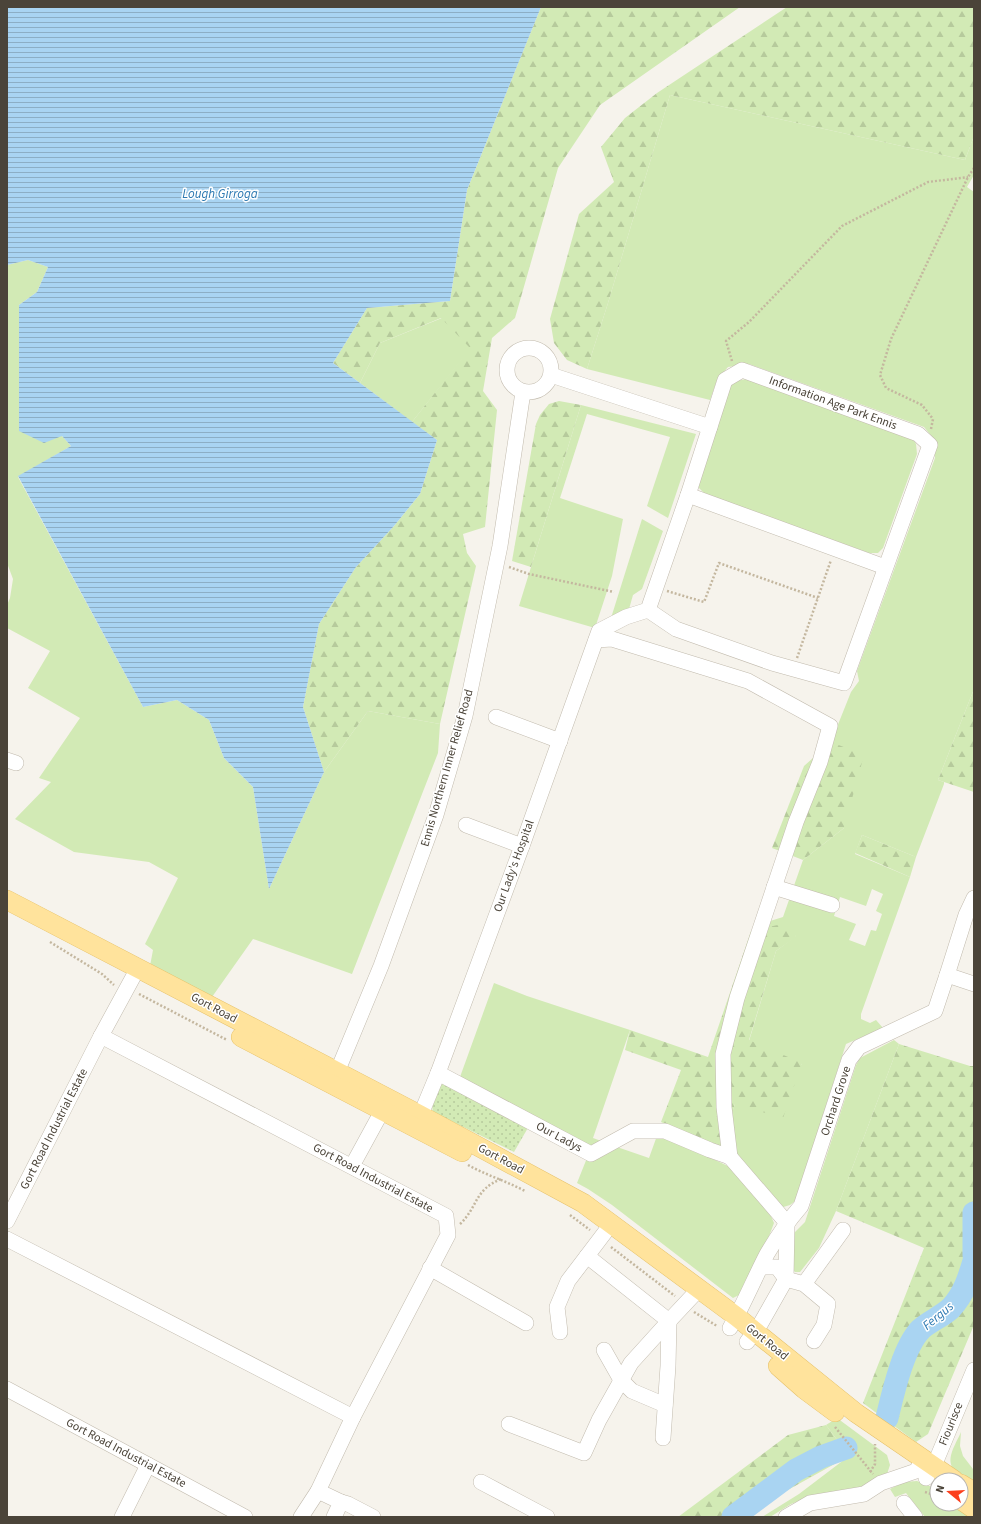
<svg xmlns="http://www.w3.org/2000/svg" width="981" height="1524" font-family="'Source Sans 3',sans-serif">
  <defs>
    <pattern id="forest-firs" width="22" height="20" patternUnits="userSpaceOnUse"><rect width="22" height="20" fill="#d2eab5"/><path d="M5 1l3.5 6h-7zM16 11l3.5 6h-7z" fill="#b6ca9c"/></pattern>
    <pattern id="garden-dots" width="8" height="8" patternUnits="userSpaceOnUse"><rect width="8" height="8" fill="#d2eab5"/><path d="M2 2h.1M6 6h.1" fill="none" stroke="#b6ca9c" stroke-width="1.8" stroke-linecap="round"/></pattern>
    <pattern id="water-rules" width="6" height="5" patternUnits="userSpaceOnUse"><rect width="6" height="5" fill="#a9d4f2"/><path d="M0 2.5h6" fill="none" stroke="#8caec5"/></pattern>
  </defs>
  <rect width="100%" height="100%" fill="#f6f3ec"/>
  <g fill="#d2eab5" fill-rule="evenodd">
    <path d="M670,95L965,160L974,136V175L967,187L974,192V689L938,780L944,782V784L916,857L862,835L855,854L910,877L861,1014V1019L870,1023L876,1020L883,1028L846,1044L795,1201L790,1205L780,1208L736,1155L727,1127L735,1104L802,1064L749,1041L776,951L796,936L764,928L767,922L783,917L803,860L844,828L831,742L851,692L859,681L857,671L935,458L933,438L924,427L749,364L728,367L717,380L710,400L587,369L608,303ZM872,889L883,894L876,911L882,914L876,931L871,930L865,946L849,940L856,924L834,916L840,897L866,906Z"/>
    <path d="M28,260L48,267L37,292L19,305L62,436L71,446L18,477L143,707L177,700L209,720L224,758L253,787L269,889L324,772L368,711L440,724L438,753L352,974L253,939L212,997L150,966L153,950L145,944L178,878L149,862L74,852L15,819L51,782L39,778L80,718L28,688L50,651L7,628V605L10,598L13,579L7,563V263V265Z"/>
    <path d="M442,318L471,348L412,422L360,383L380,343Z"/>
    <path d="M747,379L913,439L916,444L917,454L883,548L878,553H869L705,494L699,488V480L730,387L735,381Z"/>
    <path d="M581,405L696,434L668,518L647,506L670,437L587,414L560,498L623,519L612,576L595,628L519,606Z"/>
    <path d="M642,519L663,531L642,589L633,595L629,609L611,618Z"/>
    <path d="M494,983L527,996L630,1030L593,1138L604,1142L592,1148L460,1077Z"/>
    <path d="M894,1040L899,1044L836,1211L819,1248L800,1272H795L791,1268L794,1233L805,1222L856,1065L860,1058Z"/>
    <path d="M658,1133L732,1168L767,1207L774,1223L752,1281L739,1295L733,1298L612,1205L588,1189L577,1183L587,1158L617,1147L649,1158Z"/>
    <path d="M837,1418L887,1455L890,1465L887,1474L863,1488L809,1497L791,1504L770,1517H762L799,1494L849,1456L826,1425Z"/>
    <path d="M961,1432L960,1446L963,1456L973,1469L974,1484C968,1480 959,1477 955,1471C944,1460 956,1444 961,1432Z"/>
    <path d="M917,1481L937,1489V1504H959L974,1517H925L906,1493L895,1497L890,1489L904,1482Z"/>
  </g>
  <g fill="url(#forest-firs)">
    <path d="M541,7H740L600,105L558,168L515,318L492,338L483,391L497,410L485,527L463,534L467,553L476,566L440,724L368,711L324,772L303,707L319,624L356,567L394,526L420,494L437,440L412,422L470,348L441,318L380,343L360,383L333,363L367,308L450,301L467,190Z"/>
    <path d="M787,7H974V136L965,160L670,95L608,303L587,369L567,360L554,343L550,319L579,214L614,182L601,147L625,118L657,93Z"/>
    <path d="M559,401L581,405L531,567L512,561L536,424L540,415L549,404Z"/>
    <path d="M974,689V792L938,780Z"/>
    <path d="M831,742L864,755L844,828L803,860L772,848L804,766Z"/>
    <path d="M862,835L916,857L910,877L855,853Z"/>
    <path d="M791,922L796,937L776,951L749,1040L802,1063L783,1118L735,1104L721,1149L661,1122L681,1070L625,1050L630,1030L708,1057L751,931Z"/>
    <path d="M899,1044L970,1066H974V1325L928,1434L916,1442L863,1403L924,1248L836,1211Z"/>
    <path d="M826,1425L849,1456L768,1501L750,1517H678L788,1435Z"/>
  </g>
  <path fill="url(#garden-dots)" d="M442,1081L529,1126L514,1152L433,1112L432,1106Z"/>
  <path fill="url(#water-rules)" d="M7,7H541L467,190L450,301L367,308L333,363L437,440L420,494L394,526L356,567L319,624L303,707L324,772L269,889L253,787L224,758L209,720L177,700L143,707L18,476L71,446L62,436L44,443L19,431V305L37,292L48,267L28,260L7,265Z"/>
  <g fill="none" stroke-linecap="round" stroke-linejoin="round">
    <g stroke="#a9d4f2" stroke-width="23">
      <path d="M974,1213V1255"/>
      <path d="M887,1418C893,1393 903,1347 921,1329C930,1321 943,1316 951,1308C964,1294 969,1278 974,1261"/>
      <path d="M733,1517L796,1470L821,1457L846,1448"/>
    </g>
    <defs>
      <g id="minor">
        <circle cx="529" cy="370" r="22"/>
        <path d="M551,375L710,427"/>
        <path d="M688,495L885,567"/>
        <path d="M596,640L612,639L748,681L830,726L820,762L796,822L737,998L723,1054L724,1107L730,1157"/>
        <path d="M496,717L560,741"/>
        <path d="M7,760L16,763"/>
        <path d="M466,825L522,846"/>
        <path d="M774,887L832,905"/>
        <path d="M947,975L966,915L974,898"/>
        <path d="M438,1073L591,1154L633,1131H665L710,1150L730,1157"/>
        <path d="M333,1082L381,966L436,815L465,716L500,546L523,392"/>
        <path d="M416,1126L438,1073L522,846L599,631L626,617L648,610L676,629L772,663L844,683L930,445L918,434L742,370L725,380L688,495L648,610"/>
        <path d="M730,1157L787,1223"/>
        <path d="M352,1166L387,1102"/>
        <path d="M7,1221L101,1036"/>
        <path d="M612,1223L587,1256L669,1321L699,1289"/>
        <path d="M7,1239L353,1417L448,1235L446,1216L101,1036L138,968"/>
        <path d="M762,1267H777L786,1279L804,1284L828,1304L824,1325L814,1341"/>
        <path d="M430,1268L526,1323"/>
        <path d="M804,1284L843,1230"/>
        <path d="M730,1328C744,1304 754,1279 767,1254C777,1237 788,1221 801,1206L849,1060L859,1047L935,1011L947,975L974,984"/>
        <path d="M560,1332L557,1307L568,1281L587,1256"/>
        <path d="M747,1342L761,1323L786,1279L787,1224"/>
        <path d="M604,1350L621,1380L632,1391L665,1405"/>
        <path d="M7,1389L245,1517"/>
        <path d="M509,1424L584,1453L599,1420L631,1363L669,1321"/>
        <path d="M663,1438L668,1366L669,1321"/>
        <path d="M926,1478L936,1461L974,1370"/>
        <path d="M481,1482L547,1517"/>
        <path d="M318,1491L341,1502L334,1517"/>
        <path d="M341,1502L348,1504L373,1517"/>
        <path d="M904,1503L915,1517"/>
        <path d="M122,1517L148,1465"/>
        <path d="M301,1517L318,1491L353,1417"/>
        <path d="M786,1517L810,1503L864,1494L881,1483L916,1471L923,1460"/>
      </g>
      <g id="major">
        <path d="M7,900L420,1115L583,1203L737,1317L856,1413L954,1480"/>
        <path d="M241,1037L462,1152"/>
        <path d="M778,1366L804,1389L835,1412"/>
        <path d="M961,1484L974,1492"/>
        <path d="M961,1500L974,1509"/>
      </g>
    </defs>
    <use href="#minor" stroke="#c2bbae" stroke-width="16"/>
    <use href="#major" stroke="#e6c16a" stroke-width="20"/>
    <g stroke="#c4b79f" stroke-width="2.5" stroke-dasharray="2 2" stroke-linecap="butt">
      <path d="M732,361L726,341L749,322L842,226L928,182L968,177"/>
      <path d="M931,429L933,419L922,405L886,388L880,375L891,339L968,177L974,168"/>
      <path d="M509,567L529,574L614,592"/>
      <path d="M667,591L704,602L719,563L818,598"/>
      <path d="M797,658L831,560"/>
      <path d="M50,942L102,974L114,985"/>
      <path d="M139,994L227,1040"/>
      <path d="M468,1165C486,1175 506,1181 525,1191"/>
      <path d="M570,1215L590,1230"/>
      <path d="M460,1224C478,1207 474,1190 501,1179"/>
      <path d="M611,1247L675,1296"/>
      <path d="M694,1312L717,1326"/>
      <path d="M835,1427L873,1474"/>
      <path d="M870,1472L875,1464V1444"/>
      <path d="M925,1492L937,1496"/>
    </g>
    <use href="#minor" stroke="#fff" stroke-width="15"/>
    <use href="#major" stroke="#ffe39c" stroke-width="19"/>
  </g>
  <g text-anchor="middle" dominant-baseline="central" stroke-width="3" stroke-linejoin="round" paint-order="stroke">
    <g font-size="12" fill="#4b4439" stroke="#fff">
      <text transform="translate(833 403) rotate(20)">Information Age Park Ennis</text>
      <text transform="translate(447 768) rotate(-74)">Ennis Northern Inner Relief Road</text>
      <text transform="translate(514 866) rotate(-70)">Our Lady's Hospital</text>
      <text transform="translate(214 1008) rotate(28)">Gort Road</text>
      <text transform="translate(836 1101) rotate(-72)">Orchard Grove</text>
      <text transform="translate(54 1129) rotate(-63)">Gort Road Industrial Estate</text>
      <text transform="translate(559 1137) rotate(28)">Our Ladys</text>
      <text transform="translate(501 1159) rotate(28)">Gort Road</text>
      <text transform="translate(373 1178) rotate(28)">Gort Road Industrial Estate</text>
      <text transform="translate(767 1342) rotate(39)">Gort Road</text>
      <text transform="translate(951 1424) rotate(-68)">Fiourisce</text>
      <text transform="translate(126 1453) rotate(28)">Gort Road Industrial Estate</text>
    </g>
    <g font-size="13" font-style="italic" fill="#2e7ab2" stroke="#fff">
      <text x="220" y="194">Lough Girroga</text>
      <text transform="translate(938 1316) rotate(-40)">Fergus</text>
    </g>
  </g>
  <rect width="981" height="1524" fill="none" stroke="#4b4439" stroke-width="16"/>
  <g transform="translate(949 1492) rotate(288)"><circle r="19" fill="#ffffff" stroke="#b7b4b0"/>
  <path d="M0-3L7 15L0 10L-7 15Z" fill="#fc3f1d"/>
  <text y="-6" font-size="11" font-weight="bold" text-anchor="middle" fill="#4b4439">N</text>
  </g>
</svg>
